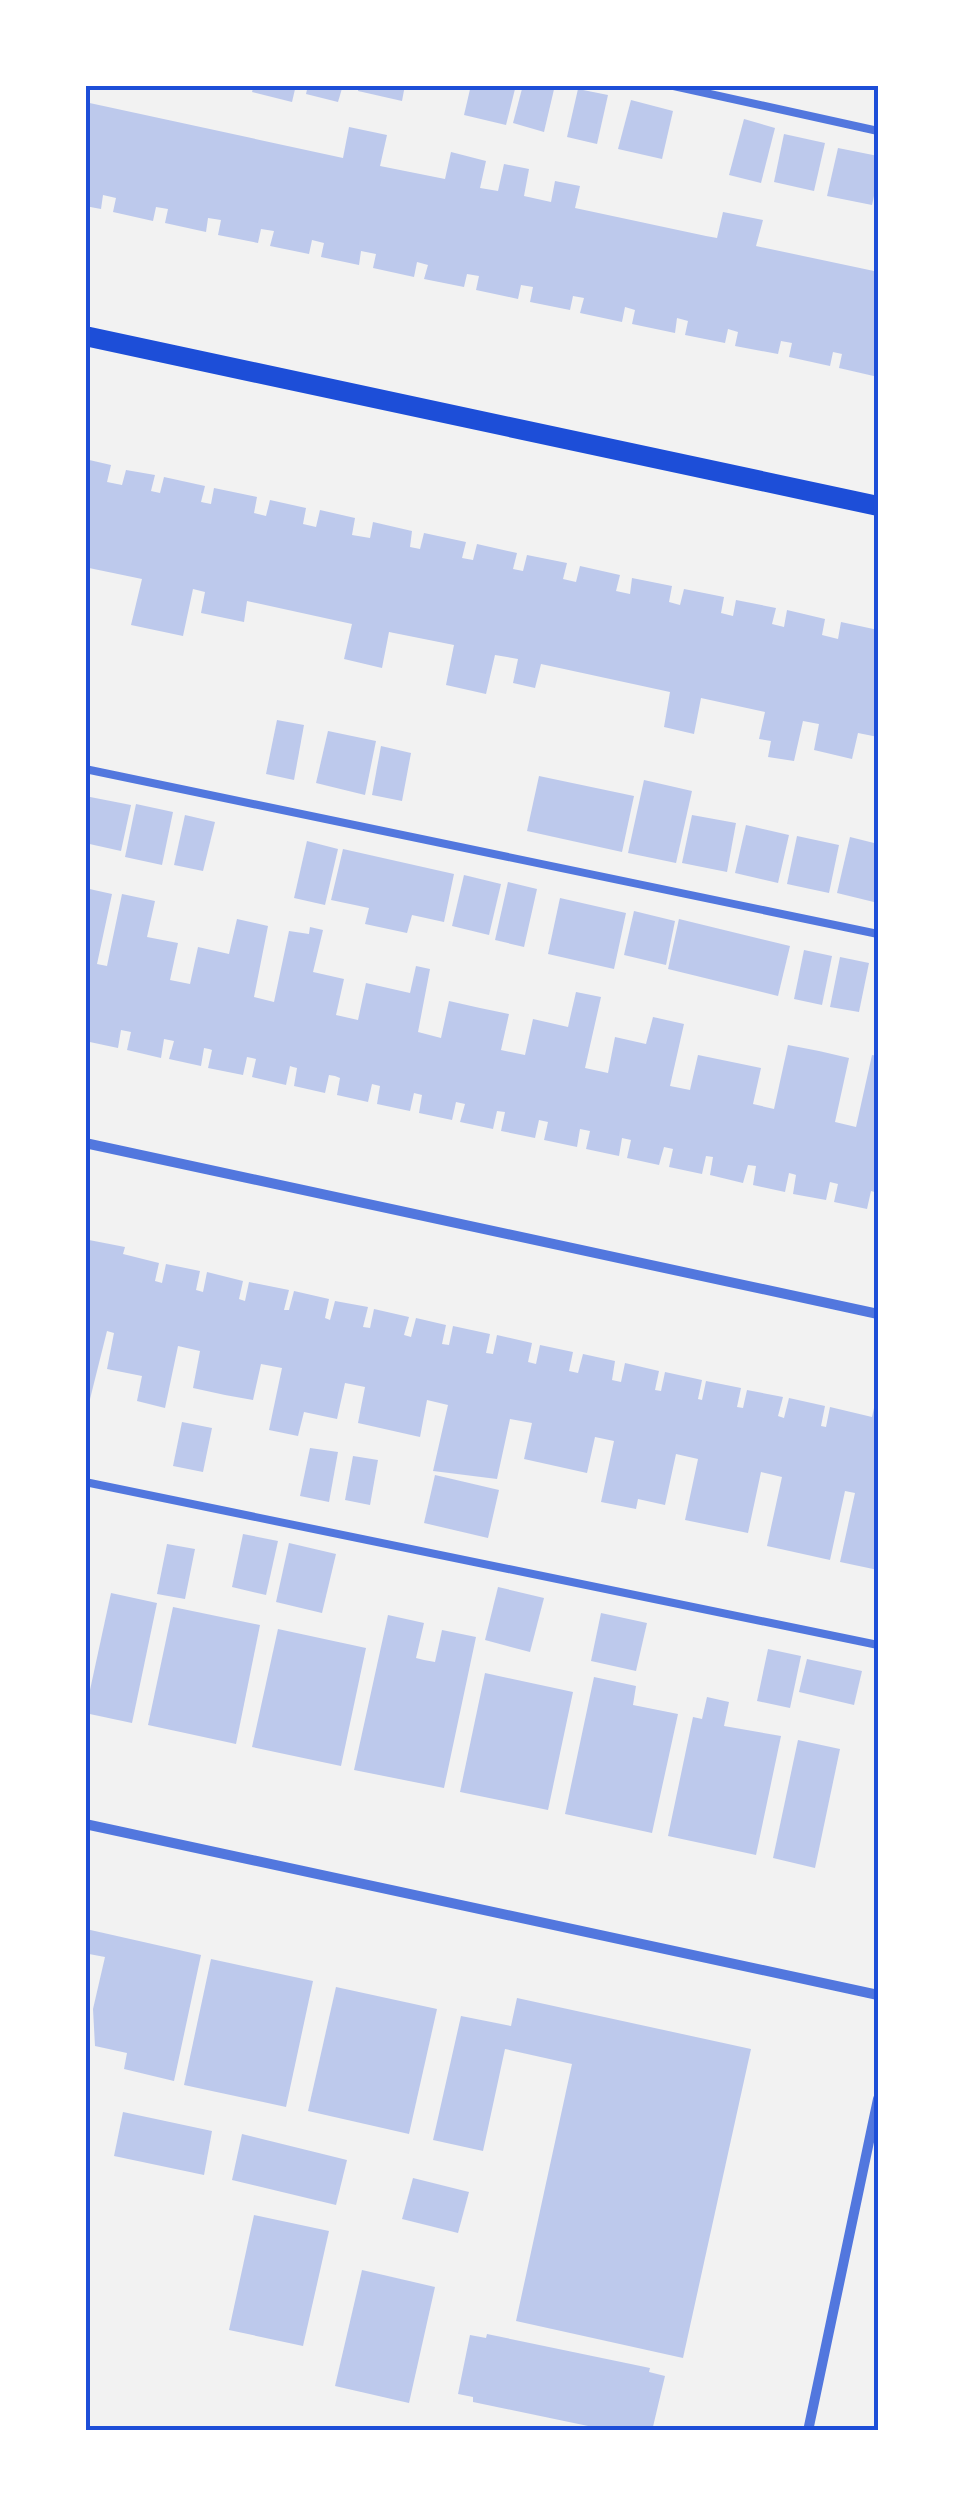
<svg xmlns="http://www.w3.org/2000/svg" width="963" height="2516" font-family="Overpass,sans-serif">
  <rect width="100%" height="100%" fill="#f2f2f2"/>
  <g fill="#bdc9ec">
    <path d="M254,85H296L292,102L252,92Z"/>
    <path d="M308,85H343L338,102L306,94Z"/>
    <path d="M359,85H405L402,101L358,91Z"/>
    <path d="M471,85H516L506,125L464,115Z"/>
    <path d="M523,85H555L544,132L513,123Z"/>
    <path d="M578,89L608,95L597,144L567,137Z"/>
    <path d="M631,100L673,111L662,159L618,149Z"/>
    <path d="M85,102L343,158L349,127L387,135L380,166L445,179L451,152L486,161L480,188L498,191L504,164L529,169L524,196L551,202L555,181L580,186L575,208L706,236L717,238L723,212L763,220L756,246L874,271L878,260V377L839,368L842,354L833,352L830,366L789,357L792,343L781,341L778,354L735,346L738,332L728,329L725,343L685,335L688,321L677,318L675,333L632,324L635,310L625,307L622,322L580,313L584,298L573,296L570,310L530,302L533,287L521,285L518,299L476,290L479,276L467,274L464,287L424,279L428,265L417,262L414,277L373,268L376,254L361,251L359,265L321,257L324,243L312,240L309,254L270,246L274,231L261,229L258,243L218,235L221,220L208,218L206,232L165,223L168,209L156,207L153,221L113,212L116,198L103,195L101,209L85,206Z"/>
    <path d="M744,119L775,128L761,183L729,175Z"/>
    <path d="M784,134L825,143L814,191L774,182Z"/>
    <path d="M838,148L878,156V178L872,205L827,196Z"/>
    <path d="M85,459L111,465L107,482L122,485L126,470L155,475L151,491L160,493L164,477L205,486L201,502L211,504L214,488L257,497L254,513L266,516L270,500L306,508L303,524L316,527L320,510L355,518L352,535L370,538L373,522L412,531L410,547L420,549L424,533L466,542L462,558L473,560L477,544L517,553L513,569L523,571L527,555L567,563L563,579L576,582L580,566L620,575L616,591L630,594L632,578L672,586L669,602L680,605L684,589L724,597L721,613L733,616L736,600L776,608L772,624L784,627L787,610L825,619L822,635L838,639L841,622L878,630L875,647H878V737L858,733L852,759L814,750L819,724L803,721L794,761L768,757L771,741L759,739L765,712L701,698L694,734L664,727L670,692L541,664L535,688L513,683L518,659L495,655L486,694L446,685L454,645L389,632L382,668L344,659L352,624L247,601L244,622L201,613L205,592L193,589L183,636L131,625L142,579L89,568L85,580Z"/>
    <path d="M277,720L304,725L294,780L266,774Z"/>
    <path d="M328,731L376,741L365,795L316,783Z"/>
    <path d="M381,746L411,753L402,801L372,795Z"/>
    <path d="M539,776L634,796L622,852L527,831Z"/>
    <path d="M644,780L692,791L676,863L628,853Z"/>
    <path d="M85,796L131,805L121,851L85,843Z"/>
    <path d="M136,804L173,812L162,865L125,857Z"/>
    <path d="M185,815L215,822L203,871L174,865Z"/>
    <path d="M692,815L736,823L727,872L682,863Z"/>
    <path d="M746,825L789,835L778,883L735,873Z"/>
    <path d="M797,836L839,845L829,893L787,884Z"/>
    <path d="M850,837L878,844V903L837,893Z"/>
    <path d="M307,841L338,849L325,905L294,898Z"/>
    <path d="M343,849L454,874L444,922L412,915L407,933L365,924L369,908L331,900Z"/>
    <path d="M464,875L501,884L489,935L452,926Z"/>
    <path d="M508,882L537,889L524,947L495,940Z"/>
    <path d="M85,888L112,894L97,964L107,966L122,894L155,901L147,937L178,943L170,980L190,984L198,947L229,954L237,919L268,926L254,997L274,1002L289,931L309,934L310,927L323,930L313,972L344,979L336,1015L358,1020L366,983L410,993L416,966L430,969L418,1032L441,1038L449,1001L480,1008L509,1014L501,1050L525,1055L533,1019L568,1027L576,992L601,997L585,1068L608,1073L615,1037L646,1044L653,1017L684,1024L670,1086L690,1090L698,1055L761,1068L753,1104L774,1109L788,1045L819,1051L849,1058L835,1122L856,1127L872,1055L878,1056V1193L871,1191L867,1209L834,1202L838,1184L830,1182L826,1200L793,1194L796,1175L793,1174L789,1173L785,1192L753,1185L756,1166L748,1165L743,1183L710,1175L713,1157L706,1156L702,1174L669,1167L673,1149L664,1147L659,1165L627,1158L631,1140L622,1138L619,1156L586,1149L590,1131L580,1129L577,1147L544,1140L548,1122L539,1120L535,1138L501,1131L505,1112L497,1111L493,1129L460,1122L465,1104L456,1102L452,1120L419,1113L422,1095L414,1093L410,1111L377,1104L380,1086L372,1084L368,1102L337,1095L340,1078L335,1076L329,1075L325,1093L294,1086L297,1068L293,1067L290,1066L286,1085L252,1077L256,1059L252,1058L247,1057L243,1075L208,1068L212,1050L209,1049L204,1048L201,1066L169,1059L174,1041L164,1039L161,1058L127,1050L131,1032L121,1030L118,1048L85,1041Z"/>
    <path d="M560,898L626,913L614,969L548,954Z"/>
    <path d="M634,911L675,921L666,965L624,955Z"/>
    <path d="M679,919L790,946L778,996L668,969Z"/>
    <path d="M804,950L832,956L822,1005L794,999Z"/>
    <path d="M840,957L869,963L859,1012L830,1007Z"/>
    <path d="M89,1240L125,1247L123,1254L159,1263L155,1281L162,1283L166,1264L200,1271L196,1290L203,1292L207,1272L243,1281L239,1299L245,1301L249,1282L289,1290L284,1310H289L294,1291L329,1299L325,1318L330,1320L335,1301L368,1307L363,1327L370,1328L374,1309L409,1317L404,1335L411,1337L416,1318L446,1325L442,1344L449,1345L453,1326L490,1334L486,1353L493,1354L497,1335L532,1343L528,1362L536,1364L540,1345L573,1352L569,1371L578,1373L583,1354L615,1361L612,1380L621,1382L625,1363L659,1371L655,1390L661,1391L665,1372L702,1380L698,1399L702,1400L706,1381L741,1388L737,1407L743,1408L747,1390L783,1397L778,1416L784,1418L789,1398L825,1406L821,1426L826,1427L830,1407L872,1417L874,1408L878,1409V1570L840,1562L855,1493L845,1491L830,1560L767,1546L782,1477L761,1472L748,1533L685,1520L698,1459L676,1454L665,1505L638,1499L636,1509L601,1502L614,1441L595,1437L587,1473L524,1459L532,1423L510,1419L497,1479L433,1471L448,1405L427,1400L420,1437L358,1423L365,1387L345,1383L337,1419L304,1412L298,1436L269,1430L282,1368L261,1364L253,1400L225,1395L193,1388L200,1351L178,1346L165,1408L137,1401L142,1376L107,1369L114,1333L107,1331L85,1419V1257Z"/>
    <path d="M182,1422L212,1428L203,1472L173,1466Z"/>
    <path d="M310,1448L338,1452L329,1502L300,1496Z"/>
    <path d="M353,1456L378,1460L370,1505L345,1500Z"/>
    <path d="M435,1475L499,1490L488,1538L424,1523Z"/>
    <path d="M243,1534L278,1541L266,1595L232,1587Z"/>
    <path d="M289,1543L336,1554L322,1613L276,1602Z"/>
    <path d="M167,1544L195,1549L185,1599L157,1594Z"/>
    <path d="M498,1587L544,1598L530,1652L485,1640Z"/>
    <path d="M111,1593L157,1603L132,1723L85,1713Z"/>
    <path d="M173,1607L260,1625L236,1744L148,1725Z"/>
    <path d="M601,1613L647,1623L636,1671L591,1661Z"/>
    <path d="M388,1615L424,1623L416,1658L424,1660L435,1662L442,1630L476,1637L444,1788L354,1770Z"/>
    <path d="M278,1629L366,1648L341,1766L252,1747Z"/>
    <path d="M768,1649L801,1656L790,1708L757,1701Z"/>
    <path d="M807,1659L862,1671L854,1705L799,1692Z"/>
    <path d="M485,1673L573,1692L548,1810L460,1792Z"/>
    <path d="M594,1677L636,1686L633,1705L678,1714L652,1833L565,1814Z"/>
    <path d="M707,1697L729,1702L724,1726L781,1736L756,1855L668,1836L693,1717L702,1719Z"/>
    <path d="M798,1740L840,1749L815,1868L773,1858Z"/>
    <path d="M86,1929L201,1955L174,2081L124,2069L127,2053L95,2046L93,2009L105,1957L89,1954Z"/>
    <path d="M211,1959L313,1981L286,2107L184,2085Z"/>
    <path d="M336,1987L437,2009L409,2134L308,2111Z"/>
    <path d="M517,1998L751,2049L683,2358L516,2321L572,2064L505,2049L483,2151L433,2140L461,2016L511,2026Z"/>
    <path d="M123,2112L212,2131L204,2175L114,2156Z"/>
    <path d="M242,2134L347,2160L336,2205L232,2180Z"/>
    <path d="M413,2178L469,2192L458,2233L402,2219Z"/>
    <path d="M254,2215L329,2231L303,2346L229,2330Z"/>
    <path d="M362,2270L435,2287L409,2403L335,2386Z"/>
    <path d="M487,2334L650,2368L649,2372L665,2376L652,2431H612L473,2402V2397L458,2394L470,2335L486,2338Z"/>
  </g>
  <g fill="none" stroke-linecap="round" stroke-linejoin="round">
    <g stroke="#5277de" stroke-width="8">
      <path d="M669,85L878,131"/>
      <path d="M85,769L878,934"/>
      <path d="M85,1482L878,1645"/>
    </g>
    <g stroke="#5277de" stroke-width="10">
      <path d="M85,1143L878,1314"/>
      <path d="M85,1824L878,1995"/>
      <path d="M808,2431L878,2099"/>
    </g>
    <path stroke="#1d4ed8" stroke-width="20" d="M85,336L878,506"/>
  </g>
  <rect width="963" height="2516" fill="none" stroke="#ffffff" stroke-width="175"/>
  <rect x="88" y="88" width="788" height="2340" fill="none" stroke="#1d4ed8" stroke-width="4"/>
</svg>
